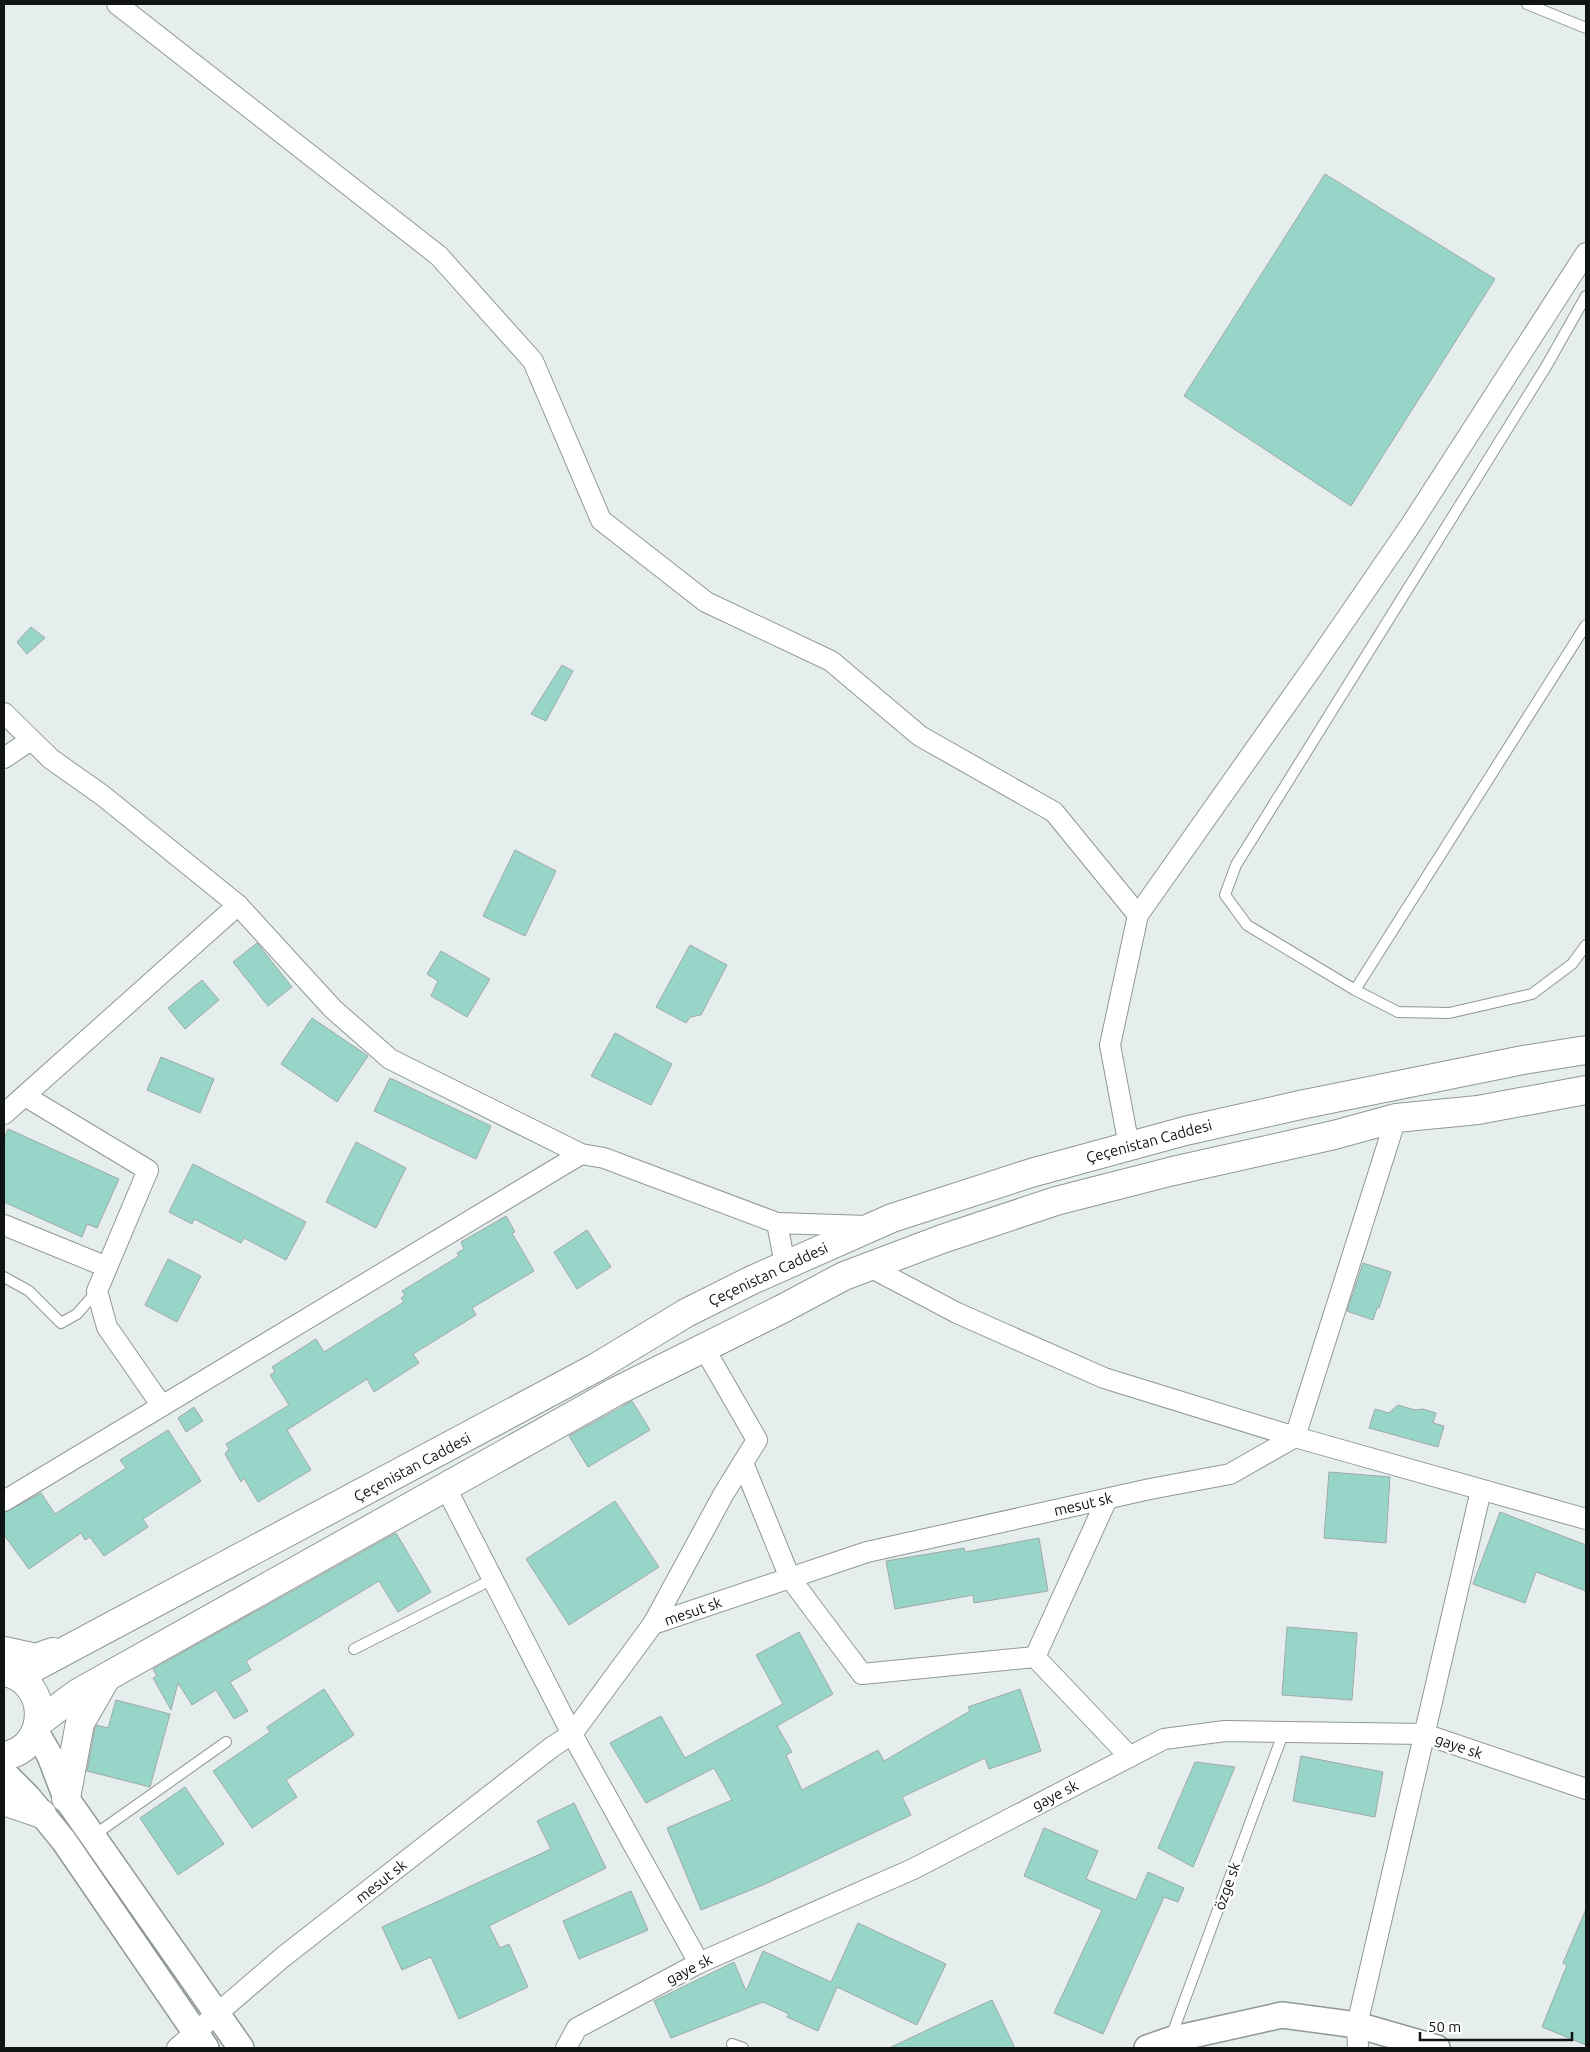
<svg xmlns="http://www.w3.org/2000/svg" width="1590" height="2052" font-family="Ubuntu,sans-serif">
  <rect width="100%" height="100%" fill="#e5eeec"/>
  <g fill="#98d5c9" stroke="#a0a9a7">
    <path d="M1325,174L1495,279L1351,506L1184,396Z"/>
    <path d="M31,627L45,638L27,654L17,642Z"/>
    <path d="M562,665L573,671L546,721L531,714Z"/>
    <path d="M515,850L556,871L525,936L483,916Z"/>
    <path d="M257,943L292,987L268,1006L233,962Z"/>
    <path d="M690,945L727,965L701,1015L690,1017L686,1023L656,1007Z"/>
    <path d="M441,951L490,979L467,1017L431,996L438,981L427,974Z"/>
    <path d="M202,980L219,1000L185,1029L168,1008Z"/>
    <path d="M312,1018L368,1056L337,1102L281,1064Z"/>
    <path d="M615,1033L672,1064L651,1105L591,1076Z"/>
    <path d="M161,1057L214,1079L200,1113L147,1090Z"/>
    <path d="M390,1078L491,1126L476,1159L374,1111Z"/>
    <path d="M8,1129L119,1179L97,1228L87,1224L82,1237L4,1202V1139Z"/>
    <path d="M356,1142L406,1168L376,1228L326,1202Z"/>
    <path d="M193,1164L306,1222L286,1260L244,1238L241,1243L194,1219L192,1224L169,1212Z"/>
    <path d="M506,1216L515,1232L512,1233L534,1271L472,1308L476,1315L413,1354L419,1363L374,1392L367,1379L287,1430L311,1470L258,1502L244,1478L241,1482L225,1454L229,1449L226,1444L289,1405L270,1375L275,1372L272,1367L316,1339L324,1352L404,1302L401,1298L405,1295L402,1291L459,1256L457,1253L464,1249L461,1242Z"/>
    <path d="M587,1230L611,1267L577,1289L554,1252Z"/>
    <path d="M168,1259L201,1276L177,1322L145,1305Z"/>
    <path d="M1363,1263L1391,1272L1379,1308H1377L1373,1320L1347,1311Z"/>
    <path d="M632,1401L650,1430L588,1467L569,1436Z"/>
    <path d="M1398,1405L1415,1410L1423,1409L1436,1413L1433,1423L1444,1426L1438,1447L1369,1428L1375,1409L1389,1413Z"/>
    <path d="M194,1407L203,1421L186,1432L178,1418Z"/>
    <path d="M168,1430L201,1481L143,1519L148,1527L104,1556L90,1537L85,1540L81,1533L29,1569L4,1535V1513L41,1493L55,1514L126,1468L120,1460Z"/>
    <path d="M1329,1472L1390,1477L1386,1543L1324,1538Z"/>
    <path d="M615,1501L659,1567L569,1625L526,1559Z"/>
    <path d="M1500,1512L1586,1545V1591L1536,1572L1525,1603L1473,1584Z"/>
    <path d="M396,1533L431,1592L398,1612L379,1581L246,1661L251,1670L230,1682L248,1711L234,1719L216,1690L192,1705L178,1683L171,1710L153,1678L157,1676L153,1669Z"/>
    <path d="M1039,1538L1048,1591L974,1603L973,1595L895,1609L886,1561L964,1548L965,1552Z"/>
    <path d="M1287,1627L1357,1633L1352,1700L1282,1695Z"/>
    <path d="M799,1632L833,1694L777,1726L792,1752L786,1755L802,1790L878,1750L884,1761L970,1711L968,1707L1020,1689L1041,1751L989,1769L985,1758L902,1797L911,1815L763,1885L701,1910L667,1828L732,1800L714,1768L646,1803L610,1743L661,1716L685,1758L783,1704L756,1655Z"/>
    <path d="M324,1689L354,1735L286,1780L297,1797L252,1828L213,1771L270,1732L267,1727Z"/>
    <path d="M116,1700L170,1714L150,1787L87,1771L95,1728L97,1725L108,1728Z"/>
    <path d="M1301,1756L1383,1772L1375,1817L1293,1801Z"/>
    <path d="M1195,1762L1235,1767L1193,1867L1158,1848Z"/>
    <path d="M185,1787L224,1844L178,1875L140,1818Z"/>
    <path d="M574,1803L606,1868L489,1926L500,1948L509,1944L528,1987L459,2019L431,1957L402,1970L382,1927L551,1849L537,1821Z"/>
    <path d="M1044,1828L1098,1851L1086,1879L1136,1900L1148,1872L1184,1888L1178,1902L1164,1897L1103,2034L1054,2013L1102,1910L1024,1876Z"/>
    <path d="M631,1891L648,1930L579,1959L563,1921Z"/>
    <path d="M1586,1909V2045L1542,2027L1567,1965L1563,1963Z"/>
    <path d="M858,1923L946,1964L917,2025L837,1987L818,2031L787,2017L789,2014L763,2002L671,2038L654,2001L734,1962L746,1991L763,1951L831,1982Z"/>
    <path d="M992,2000L1015,2048H889L942,2023Z"/>
  </g>
  <g fill="none" stroke-linecap="round" stroke-linejoin="round">
    <defs>
      <g id="service">
        <path d="M1527,4L1586,28"/>
        <path d="M1586,296L1547,365L1236,865L1225,895L1247,925L1355,990L1398,1012L1449,1013L1532,994L1572,964L1586,945"/>
        <path d="M1355,990L1586,625"/>
        <path d="M4,1277L29,1291L61,1323L77,1314L97,1291"/>
        <path d="M354,1649L493,1579"/>
        <path d="M93,1836L226,1742"/>
        <path d="M1171,2037L1284,1731"/>
        <path d="M732,2044L743,2048"/>
      </g>
      <g id="minor">
        <path d="M117,4L439,256L533,361L601,520L706,602L831,661L920,736L1054,812L1138,915"/>
        <path d="M4,713L51,759L102,795L238,905L333,1009L390,1059L581,1154L604,1158L777,1223L868,1226"/>
        <path d="M4,758L31,740"/>
        <path d="M25,1096L148,1170L97,1291L107,1327L162,1406"/>
        <path d="M4,1114L238,905"/>
        <path d="M1129,1146L1110,1045L1138,915L1313,667L1410,526L1586,253"/>
        <path d="M777,1223L785,1265"/>
        <path d="M4,1225L107,1267"/>
        <path d="M868,1266L957,1313L1104,1378L1295,1437L1586,1519"/>
        <path d="M1295,1437L1396,1118"/>
        <path d="M743,1463L790,1578L862,1674L1035,1657L1130,1757"/>
        <path d="M446,1488L572,1734L699,1963"/>
        <path d="M4,1501L581,1154"/>
        <path d="M653,1624L723,1495L757,1440L704,1348"/>
        <path d="M1035,1657L1107,1499"/>
        <path d="M177,2048L283,1957L552,1747L572,1734L653,1624L867,1552L1150,1489L1230,1474L1295,1437"/>
        <path d="M566,2048L577,2028L699,1963L913,1869L1164,1739L1225,1731L1424,1734L1586,1789"/>
        <path d="M1358,2048L1357,2025L1481,1490"/>
      </g>
      <g id="tertiary">
        <path d="M36,1732L50,1756L66,1798L241,2048"/>
        <path d="M4,1773L28,1797L64,1841L206,2048"/>
        <path d="M1147,2048L1170,2040L1282,2015L1357,2025L1437,2048"/>
      </g>
      <g id="secondary">
        <path d="M4,1651L36,1658L53,1652"/>
        <path d="M4,1672C50,1680 51,1748 4,1756"/>
        <path d="M18,1676L597,1367L686,1313L752,1280L892,1218L1031,1173L1185,1131L1300,1105L1523,1060L1586,1050"/>
        <path d="M39,1722L78,1693L615,1392L782,1309L844,1276L942,1239L1056,1201L1173,1171L1334,1135L1396,1118L1478,1110L1586,1090"/>
        <path d="M66,1798L80,1723L106,1678"/>
        <path d="M4,1801L42,1814"/>
      </g>
    </defs>
    <use href="#service" stroke="#909896" stroke-width="12"/>
    <use href="#minor" stroke="#909896" stroke-width="22"/>
    <use href="#tertiary" stroke="#909896" stroke-width="28"/>
    <use href="#secondary" stroke="#909896" stroke-width="30"/>
    <use href="#service" stroke="#fff" stroke-width="10"/>
    <use href="#minor" stroke="#fff" stroke-width="20"/>
    <use href="#tertiary" stroke="#fff" stroke-width="25"/>
    <use href="#secondary" stroke="#fff" stroke-width="28"/>
  </g>
  <g text-anchor="middle" dominant-baseline="central" stroke-width="5" stroke-linejoin="round" paint-order="stroke">
    <g font-size="15" fill="#111414" stroke="#fff">
      <text transform="translate(1149 1141) rotate(-15)">Çeçenistan Caddesi</text>
      <text transform="translate(768 1274) rotate(-25)">Çeçenistan Caddesi</text>
      <text transform="translate(412 1467) rotate(-28)">Çeçenistan Caddesi</text>
      <text transform="translate(1083 1504) rotate(-13)">mesut sk</text>
      <text transform="translate(693 1611) rotate(-19)">mesut sk</text>
      <text transform="translate(1459 1746) rotate(19)">gaye sk</text>
      <text transform="translate(1055 1795) rotate(-27)">gaye sk</text>
      <text transform="translate(381 1881) rotate(-38)">mesut sk</text>
      <text transform="translate(1227 1886) rotate(-70)">özge sk</text>
      <text transform="translate(689 1969) rotate(-27)">gaye sk</text>
    </g>
  </g>
  <rect width="1590" height="2052" fill="none" stroke="#111414" stroke-width="10"/>
  <path d="M1420 2032v8h152v-8" fill="none" stroke="#111414" stroke-width="2.5"/>
  <text x="1428" y="2032" font-size="15" fill="#111414" stroke="#ffffff" stroke-width="4" paint-order="stroke">50 m</text>
</svg>
